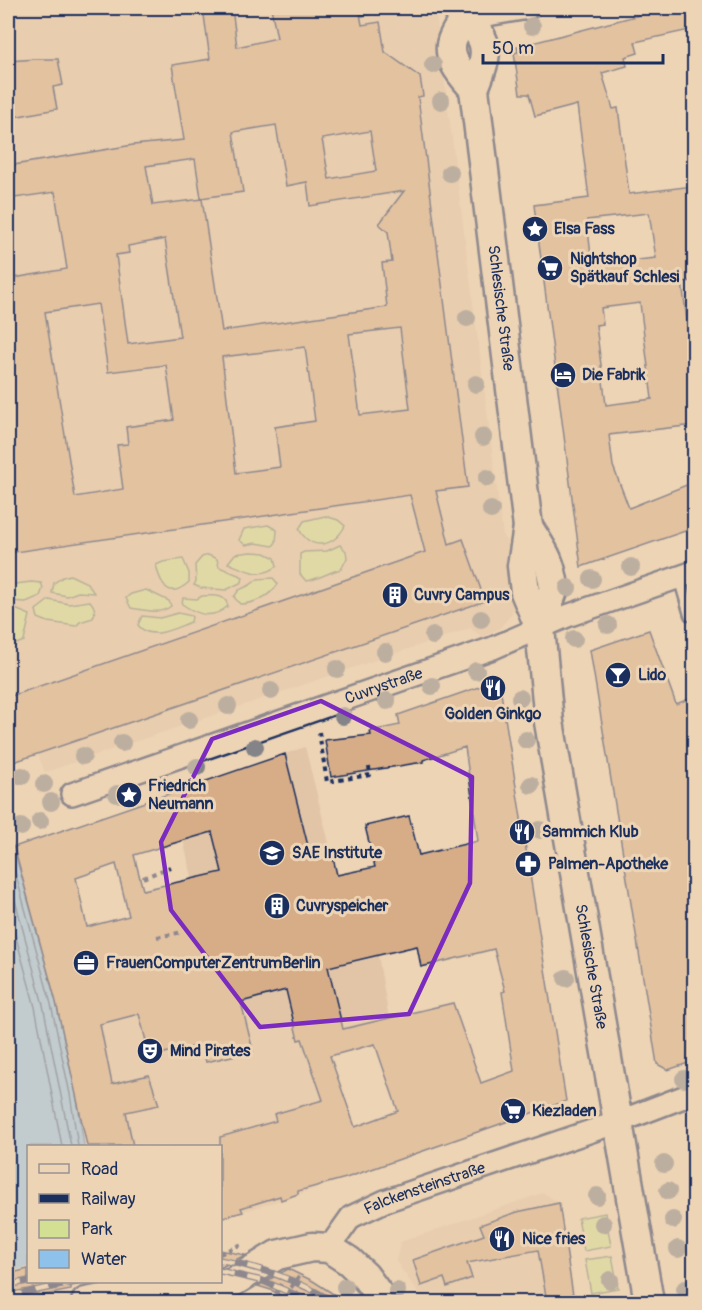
<svg xmlns="http://www.w3.org/2000/svg" width="702" height="1310" font-family="Pangolin,sans-serif">
  <rect width="100%" height="100%" fill="#edd4b5"/>
  <filter id="ink" filterUnits="userSpaceOnUse"><feTurbulence type="fractalNoise" baseFrequency=".0167" numOctaves="2"/><feDisplacementMap in="SourceGraphic" scale="12" xChannelSelector="R" yChannelSelector="G"/><feConvolveMatrix kernelMatrix="1 2 1 2 8 2 1 2 1" color-interpolation-filters="sRGB"/></filter>
  <g filter="url(#ink)">
    <g fill="#e2c5a7">
      <path d="M8,8H435L499,506L503,537L509,543L515,593L512,613L500,628L483,637L470,628L45,772L38,754L8,764Z"/>
      <path d="M305,747L358,959L378,955L389,1019L302,1039L349,1177L281,1200L221,1218L220,1146H87L56,1002L209,947L183,840L167,795Z"/>
      <path d="M543,1193L559,1203L575,1297L537,1302H425L396,1261L401,1242Z"/>
    </g>
    <g fill="#d3df92" stroke="#778778" stroke-width="1.5">
      <path d="M325,516L338,520L345,526C333,548 311,551 299,529L304,521Z"/>
      <path d="M268,525L277,530L276,542L273,546L256,543L246,545L239,540L244,529Z"/>
      <path d="M340,545L346,551L347,558L341,569C329,572 319,579 306,581L300,574V554L304,552L327,551Z"/>
      <path d="M251,552L265,553L275,558L277,566C261,580 244,569 228,563L235,554Z"/>
      <path d="M208,555L217,559L219,567L243,577L242,582L226,590L201,588L194,585L196,581L195,565L202,557Z"/>
      <path d="M183,559L189,573V582C169,600 161,586 156,565L163,562Z"/>
      <path d="M70,575L87,583L94,593L78,592L67,596L52,593L54,583L63,577Z"/>
      <path d="M273,578L278,584C270,596 254,604 240,604L234,597L239,590L250,585L258,579Z"/>
      <path d="M31,582L41,583L43,588L40,596L26,602L8,601V585Z"/>
      <path d="M146,590L169,601L171,606C160,615 144,610 131,608L126,598L131,594Z"/>
      <path d="M202,596C213,596 225,593 228,606C212,620 198,615 182,604L183,598L197,599Z"/>
      <path d="M49,600L69,604L90,601C95,607 96,611 93,618L80,622L76,626L48,622L38,618L36,610Z"/>
      <path d="M10,607L30,615L24,641L11,646L8,643V609Z"/>
      <path d="M178,613L192,616L191,622C174,628 151,642 138,625L142,616L160,618Z"/>
      <path d="M605,1213L611,1246L584,1251L578,1218Z"/>
      <path d="M612,1256L618,1288L591,1293L585,1260Z"/>
    </g>
    <path fill="#8ec2eb" stroke="#6087b3" stroke-width="1.5" d="M8,828L56,1002L76,1093L84,1146H28V1282L8,1299Z"/>
    <path fill="#edd4b5" d="M28,1267V1282H69L74,1302H8V1272Z"/>
    <g fill="none" stroke-linecap="round" stroke-linejoin="round">
      <g stroke="#496a96" stroke-width="1.5">
        <path d="M8,846L51,1004L70,1094L78,1146"/>
        <path d="M8,874L43,1005L71,1146"/>
        <path d="M8,908L35,1007L62,1146"/>
      </g>
    </g>
    <g fill="#d7ad88" stroke="#1b2f5e" stroke-width="1.5" fill-rule="evenodd">
      <path d="M203,8H232L237,47L277,38L271,8H359L362,25L380,22L385,52L420,77L423,96L418,97L468,487L436,491L449,544L463,539L485,601L8,764V697L425,552L410,495L8,553V452L13,450L8,414V279L67,269L55,192L8,199V166L133,145L184,140L172,65L210,59ZM276,125L286,186L307,182L310,206L404,191L379,224L388,232L392,262L382,263L387,307L222,331L202,199L153,205L146,166L195,159L201,198L243,192L233,132ZM370,131L376,171L329,179L322,139ZM165,239L180,337L128,344L116,255L129,253L128,246ZM98,304L108,372L166,365L174,420L126,427L128,444L117,445L123,489L75,497L45,312ZM400,328L410,409L360,415L349,334ZM305,347L315,421L275,427L280,467L236,473L222,357Z"/>
      <path d="M666,8H694V29L635,42L638,53L625,57L627,66L602,73L613,109L618,108L629,194L693,186L694,199V281L682,282L694,376V425L609,435L613,466L629,508L694,482V528L581,567L534,205L589,198L577,105L535,116L529,94H520L514,53L518,52L517,47ZM649,213L656,258L592,265L587,220ZM640,303L652,399L606,405L596,325L603,324L601,308Z"/>
      <path d="M37,59H58L63,85L53,87L57,109L8,118V61Z"/>
      <path d="M649,630L676,704L694,697V955L687,958L694,999V1061L668,1070L657,1064L590,650Z"/>
      <path d="M499,680L566,1101L346,1178L298,1191V1194L281,1200L280,1196L241,1208L243,1212L220,1218V1137L276,1121L274,1114L323,1100L302,1039L298,1040L286,990L241,1002L253,1051L206,1062L202,1045L150,1056L139,1014L100,1024L112,1084L149,1075L159,1105L126,1112L133,1146H87L56,1002L14,847L285,754L310,854L331,849L337,875L375,867L365,826L409,816L419,855L478,841L465,747L423,760V762L331,777L325,740L371,735L370,731L400,725L398,715ZM212,832L222,872L143,890L134,855ZM116,864L129,916L87,927L76,878ZM417,946L421,967L494,949L505,991L502,992L514,1071L481,1083L453,1003L343,1029L328,967ZM375,1044L398,1111L355,1127L330,1056Z"/>
      <path d="M559,1203L574,1302H547L538,1250L467,1263L472,1278L447,1287L444,1278L421,1286L413,1260L484,1235L480,1225L517,1212Z"/>
      <path d="M220,1250L245,1255L220,1268Z"/>
      <path d="M28,1269V1281H71V1290L8,1302V1274Z"/>
      <path d="M288,1269L313,1281L346,1302H293L271,1290L258,1286Z"/>
    </g>
    <g fill="none" stroke-linecap="round" stroke-linejoin="round">
      <defs>
        <path id="service" d="M679,577L690,615"/>
        <g id="minor">
          <path d="M464,19L528,8"/>
          <path id="s1" d="M72,794L493,648L567,616L694,572"/>
          <path id="s2" d="M329,1248L351,1217L385,1201L618,1122L694,1093"/>
        </g>
        <g id="secondary">
          <path id="s3" d="M463,8C465,28 476,24 482,39C490,55 479,74 474,89L528,527L522,566L525,592L540,628L549,722L649,1302"/>
          <path d="M464,19C460,26 454,34 452,41C446,59 464,77 474,89"/>
          <path d="M528,527C543,551 551,560 554,588L540,628"/>
          <path d="M86,1302L138,1292L218,1286L233,1282L277,1255L312,1247L329,1248L349,1261L365,1276L384,1302"/>
        </g>
      </defs>
      <use href="#service" stroke="#1b2f5e" stroke-width="15"/>
      <use href="#minor" stroke="#1b2f5e" stroke-width="26"/>
      <use href="#secondary" stroke="#1b2f5e" stroke-width="33"/>
      <g stroke="#1b2f5e" stroke-width="4" stroke-dasharray="4.5 4.5" stroke-linecap="butt">
        <path d="M62,8L63,11"/>
        <path d="M366,14L377,13L388,8"/>
        <path d="M361,15L366,14V8"/>
        <path d="M319,732L327,782L370,775L369,767"/>
        <path d="M143,878L170,867"/>
        <path d="M157,937L183,932"/>
        <path d="M220,1254L244,1243"/>
        <path d="M272,1302L281,1284"/>
        <path d="M280,1302L299,1277"/>
      </g>
      <use href="#service" stroke="#edd4b5" stroke-width="10"/>
      <use href="#minor" stroke="#edd4b5" stroke-width="21"/>
      <use href="#secondary" stroke="#edd4b5" stroke-width="28"/>
      <defs>
        <g id="rail">
          <path d="M220,1260C261,1267 299,1281 334,1302"/>
          <path d="M220,1271L263,1281L312,1302"/>
          <path d="M8,1285L28,1281"/>
          <path d="M8,1296L77,1282"/>
        </g>
      </defs>
      <use href="#rail" stroke="#1b2f5e" stroke-width="7"/>
      <use href="#rail" stroke="#edd4b5" stroke-width="4.5" stroke-dasharray="14" stroke-linecap="butt"/>
    </g>
    <g fill="#838388">
      <circle cx="532" cy="26" r="9"/>
      <circle cx="433" cy="65" r="9"/>
      <circle cx="441" cy="101" r="9"/>
      <circle cx="450" cy="173" r="9"/>
      <circle cx="467" cy="318" r="9"/>
      <circle cx="476" cy="384" r="9"/>
      <circle cx="483" cy="437" r="9"/>
      <circle cx="487" cy="478" r="9"/>
      <circle cx="491" cy="510" r="9"/>
      <circle cx="631" cy="567" r="9"/>
      <circle cx="592" cy="579" r="9"/>
      <circle cx="568" cy="588" r="9"/>
      <circle cx="481" cy="619" r="9"/>
      <circle cx="608" cy="625" r="9"/>
      <circle cx="433" cy="636" r="9"/>
      <circle cx="574" cy="639" r="9"/>
      <circle cx="385" cy="652" r="9"/>
      <circle cx="337" cy="669" r="9"/>
      <circle cx="476" cy="671" r="9"/>
      <circle cx="432" cy="686" r="9"/>
      <circle cx="271" cy="691" r="9"/>
      <circle cx="520" cy="698" r="9"/>
      <circle cx="387" cy="701" r="9"/>
      <circle cx="228" cy="706" r="9"/>
      <circle cx="343" cy="716" r="9"/>
      <circle cx="189" cy="720" r="9"/>
      <circle cx="526" cy="740" r="9"/>
      <circle cx="122" cy="743" r="9"/>
      <circle cx="255" cy="747" r="9"/>
      <circle cx="83" cy="756" r="9"/>
      <circle cx="197" cy="767" r="9"/>
      <circle cx="22" cy="776" r="9"/>
      <circle cx="44" cy="784" r="9"/>
      <circle cx="531" cy="785" r="9"/>
      <circle cx="117" cy="794" r="9"/>
      <circle cx="51" cy="802" r="9"/>
      <circle cx="40" cy="821" r="9"/>
      <circle cx="21" cy="827" r="9"/>
      <circle cx="540" cy="830" r="9"/>
      <circle cx="566" cy="978" r="9"/>
      <circle cx="684" cy="1079" r="9"/>
      <circle cx="664" cy="1164" r="9"/>
      <circle cx="668" cy="1191" r="9"/>
      <circle cx="597" cy="1196" r="9"/>
      <circle cx="673" cy="1220" r="9"/>
      <circle cx="603" cy="1224" r="9"/>
      <circle cx="678" cy="1249" r="9"/>
      <circle cx="610" cy="1280" r="9"/>
      <circle cx="345" cy="1287" r="9"/>
      <circle cx="685" cy="1289" r="9"/>
      <circle cx="397" cy="1291" r="9"/>
    </g>
  </g>
  <path d="M0 0H702V1310H0ZM321,701L472,777L470,883L409,1014L260,1027L171,910L161,842L212,739Z" fill="#edd4b5" fill-opacity=".55" fill-rule="evenodd"/>
  <path fill="none" stroke="#7b2cbf" stroke-width="4.5" stroke-linejoin="round" d="M321,701L472,777L470,883L409,1014L260,1027L171,910L161,842L212,739Z"/>
  <defs>
    <symbol id="sight-disc" viewBox="-11 -11 22 22"><circle r="9.5" fill="#1b2f5e" stroke="#edd4b5"/><path d="M0-6L1.8-2.2L6-1.7L2.9 1.2L3.7 5.4L0 3.3L-3.7 5.4L-2.9 1.2L-6-1.7L-1.8-2.2Z" fill="#fff"/></symbol>
    <symbol id="supermarket-disc" viewBox="-11 -11 22 22"><circle r="9.5" fill="#1b2f5e" stroke="#edd4b5"/><path d="M-6-5.5h2.5l.6 2H6L4.5 2H-2.5L-4.4-4H-6ZM-1.5 3.2a1.3 1.3 0 1 0 .1 0ZM3 3.2a1.3 1.3 0 1 0 .1 0Z" fill="#fff"/></symbol>
    <symbol id="hotel-disc" viewBox="-11 -11 22 22"><circle r="9.5" fill="#1b2f5e" stroke="#edd4b5"/><path d="M-6-4.5h1.5V1H6V5H4.5V3h-9V5H-6ZM-4 0a1.8 1.8 0 1 1 3.6 0ZM.5 0V-2.5h3Q6-2.5 6 0Z" fill="#fff"/></symbol>
    <symbol id="building-disc" viewBox="-11 -11 22 22"><circle r="9.5" fill="#1b2f5e" stroke="#edd4b5"/><path d="M-4-6H4V6H1V3H-1V6H-4ZM-2.5-4.3h1.7v1.8h-1.7ZM.8-4.3h1.7v1.8H.8ZM-2.5-1h1.7V.8h-1.7ZM.8-1h1.7V.8H.8Z" fill="#fff"/></symbol>
    <symbol id="bar-disc" viewBox="-11 -11 22 22"><circle r="9.5" fill="#1b2f5e" stroke="#edd4b5"/><path d="M-6-5H6L.8 .8V4.5H3.5V6h-7V4.5H-.8V.8Z" fill="#fff"/></symbol>
    <symbol id="restaurant-disc" viewBox="-11 -11 22 22"><circle r="9.5" fill="#1b2f5e" stroke="#edd4b5"/><path d="M-5-6h1v4h1v-4h1v4h1v-4h1v5L-1.5 .5V6h-2V.5L-5-1ZM5-6V6H3V1.5H1.5Q1.5-4 5-6Z" fill="#fff"/></symbol>
    <symbol id="university-disc" viewBox="-11 -11 22 22"><circle r="9.5" fill="#1b2f5e" stroke="#edd4b5"/><path d="M0-5L7-2L0 1L-7-2ZM-4 1L0 2.5L4 1V4Q0 6-4 4Z" fill="#fff"/></symbol>
    <symbol id="pharmacy-disc" viewBox="-11 -11 22 22"><circle r="9.5" fill="#1b2f5e" stroke="#edd4b5"/><path d="M-2-6h4v4h4v4h-4v4h-4v-4h-4v-4h4Z" fill="#fff"/></symbol>
    <symbol id="office-disc" viewBox="-11 -11 22 22"><circle r="9.5" fill="#1b2f5e" stroke="#edd4b5"/><path d="M-6-3h4V-5.5h4V-3h4V5H-6ZM-1-4.5V-3h2v-1.5ZM-6 0V1H6V0Z" fill="#fff"/></symbol>
    <symbol id="theatre-disc" viewBox="-11 -11 22 22"><circle r="9.5" fill="#1b2f5e" stroke="#edd4b5"/><path d="M-5-5.5Q0-4 5-5.5V0Q5 5 0 6Q-5 5-5 0ZM-3.3-2.5H-1v1.5H-3.3ZM1-2.5H3.3v1.5H1ZM-2.8 1Q0 5.5 2.8 1Z" fill="#fff"/></symbol>
  </defs>
  <g fill-rule="evenodd">
    <use href="#sight-disc" x="520" y="214" width="30" height="30"/>
    <use href="#supermarket-disc" x="535" y="253" width="30" height="30"/>
    <use href="#hotel-disc" x="548" y="360" width="30" height="30"/>
    <use href="#building-disc" x="380" y="580" width="30" height="30"/>
    <use href="#bar-disc" x="603" y="660" width="30" height="30"/>
    <use href="#restaurant-disc" x="478" y="673" width="30" height="30"/>
    <use href="#sight-disc" x="114" y="780" width="30" height="30"/>
    <use href="#restaurant-disc" x="507" y="817" width="30" height="30"/>
    <use href="#university-disc" x="257" y="838" width="30" height="30"/>
    <use href="#pharmacy-disc" x="513" y="849" width="30" height="30"/>
    <use href="#building-disc" x="262" y="891" width="30" height="30"/>
    <use href="#office-disc" x="71" y="948" width="30" height="30"/>
    <use href="#theatre-disc" x="135" y="1036" width="30" height="30"/>
    <use href="#supermarket-disc" x="498" y="1096" width="30" height="30"/>
    <use href="#restaurant-disc" x="487" y="1224" width="30" height="30"/>
  </g>
  <g text-anchor="middle" dominant-baseline="central" stroke-width="6" stroke-linejoin="round" paint-order="stroke">
    <g font-size="16" font-weight="bold" fill="#1b2f5e" stroke="#edd4b5" text-anchor="start">
      <text x="554" y="229">Elsa Fass</text>
      <text x="570" y="259">Nightshop<tspan x="570" dy="18">Spätkauf Schlesi</tspan></text>
      <text x="582" y="375">Die Fabrik</text>
      <text x="414" y="595">Cuvry Campus</text>
      <text x="638" y="675">Lido</text>
      <text x="493" y="714" text-anchor="middle">Golden Ginkgo</text>
      <text x="148" y="786">Friedrich<tspan x="148" dy="18">Neumann</tspan></text>
      <text x="542" y="832">Sammich Klub</text>
      <text x="292" y="853">SAE Institute</text>
      <text x="548" y="864">Palmen-Apotheke</text>
      <text x="296" y="906">Cuvryspeicher</text>
      <text x="106" y="963">FrauenComputerZentrumBerlin</text>
      <text x="170" y="1051">Mind Pirates</text>
      <text x="532" y="1111">Kiezladen</text>
      <text x="522" y="1239">Nice fries</text>
    </g>
    <g font-size="16" fill="#1b2f5e" stroke="#edd4b5">
      <text stroke="none"><textPath href="#s3" startOffset="310">Schlesische Straße</textPath></text>
      <text stroke="none"><textPath href="#s1" startOffset="330">Cuvrystraße</textPath></text>
      <text stroke="none"><textPath href="#s3" startOffset="978">Schlesische Straße</textPath></text>
      <text stroke="none"><textPath href="#s2" startOffset="117">Falckensteinstraße</textPath></text>
    </g>
  </g>
  <rect width="702" height="1310" fill="none" stroke="#edd4b5" stroke-width="30"/>
  <rect x="15" y="15" width="672" height="1280" fill="none" stroke="#1b2f5e" stroke-width="2" filter="url(#ink)"/>
  <rect x="27" y="1145" width="195" height="138" fill="#edd4b5" stroke="#999292" stroke-width="1.5"/>
  <rect x="39" y="1164" width="30" height="9" fill="#edd4b5" stroke="#999292" stroke-width="1.5"/>
  <text x="81" y="1175" font-size="18" fill="#1b2f5e">Road</text>
  <rect x="39" y="1194" width="30" height="9" fill="#1b2f5e" stroke="#999292" stroke-width="1.5"/>
  <text x="81" y="1205" font-size="18" fill="#1b2f5e">Railway</text>
  <rect x="39" y="1220" width="30" height="18" fill="#d3df92" stroke="#999292" stroke-width="1.5"/>
  <text x="81" y="1235" font-size="18" fill="#1b2f5e">Park</text>
  <rect x="39" y="1250" width="30" height="18" fill="#8ec2eb" stroke="#999292" stroke-width="1.5"/>
  <text x="81" y="1265" font-size="18" fill="#1b2f5e">Water</text>
  <path d="M483 54v9h180v-9" fill="none" stroke="#1b2f5e" stroke-width="3"/>
  <text x="492" y="54" font-size="18" fill="#1b2f5e" stroke="#edd4b5" stroke-width="4.5" paint-order="stroke">50 m</text>
</svg>
